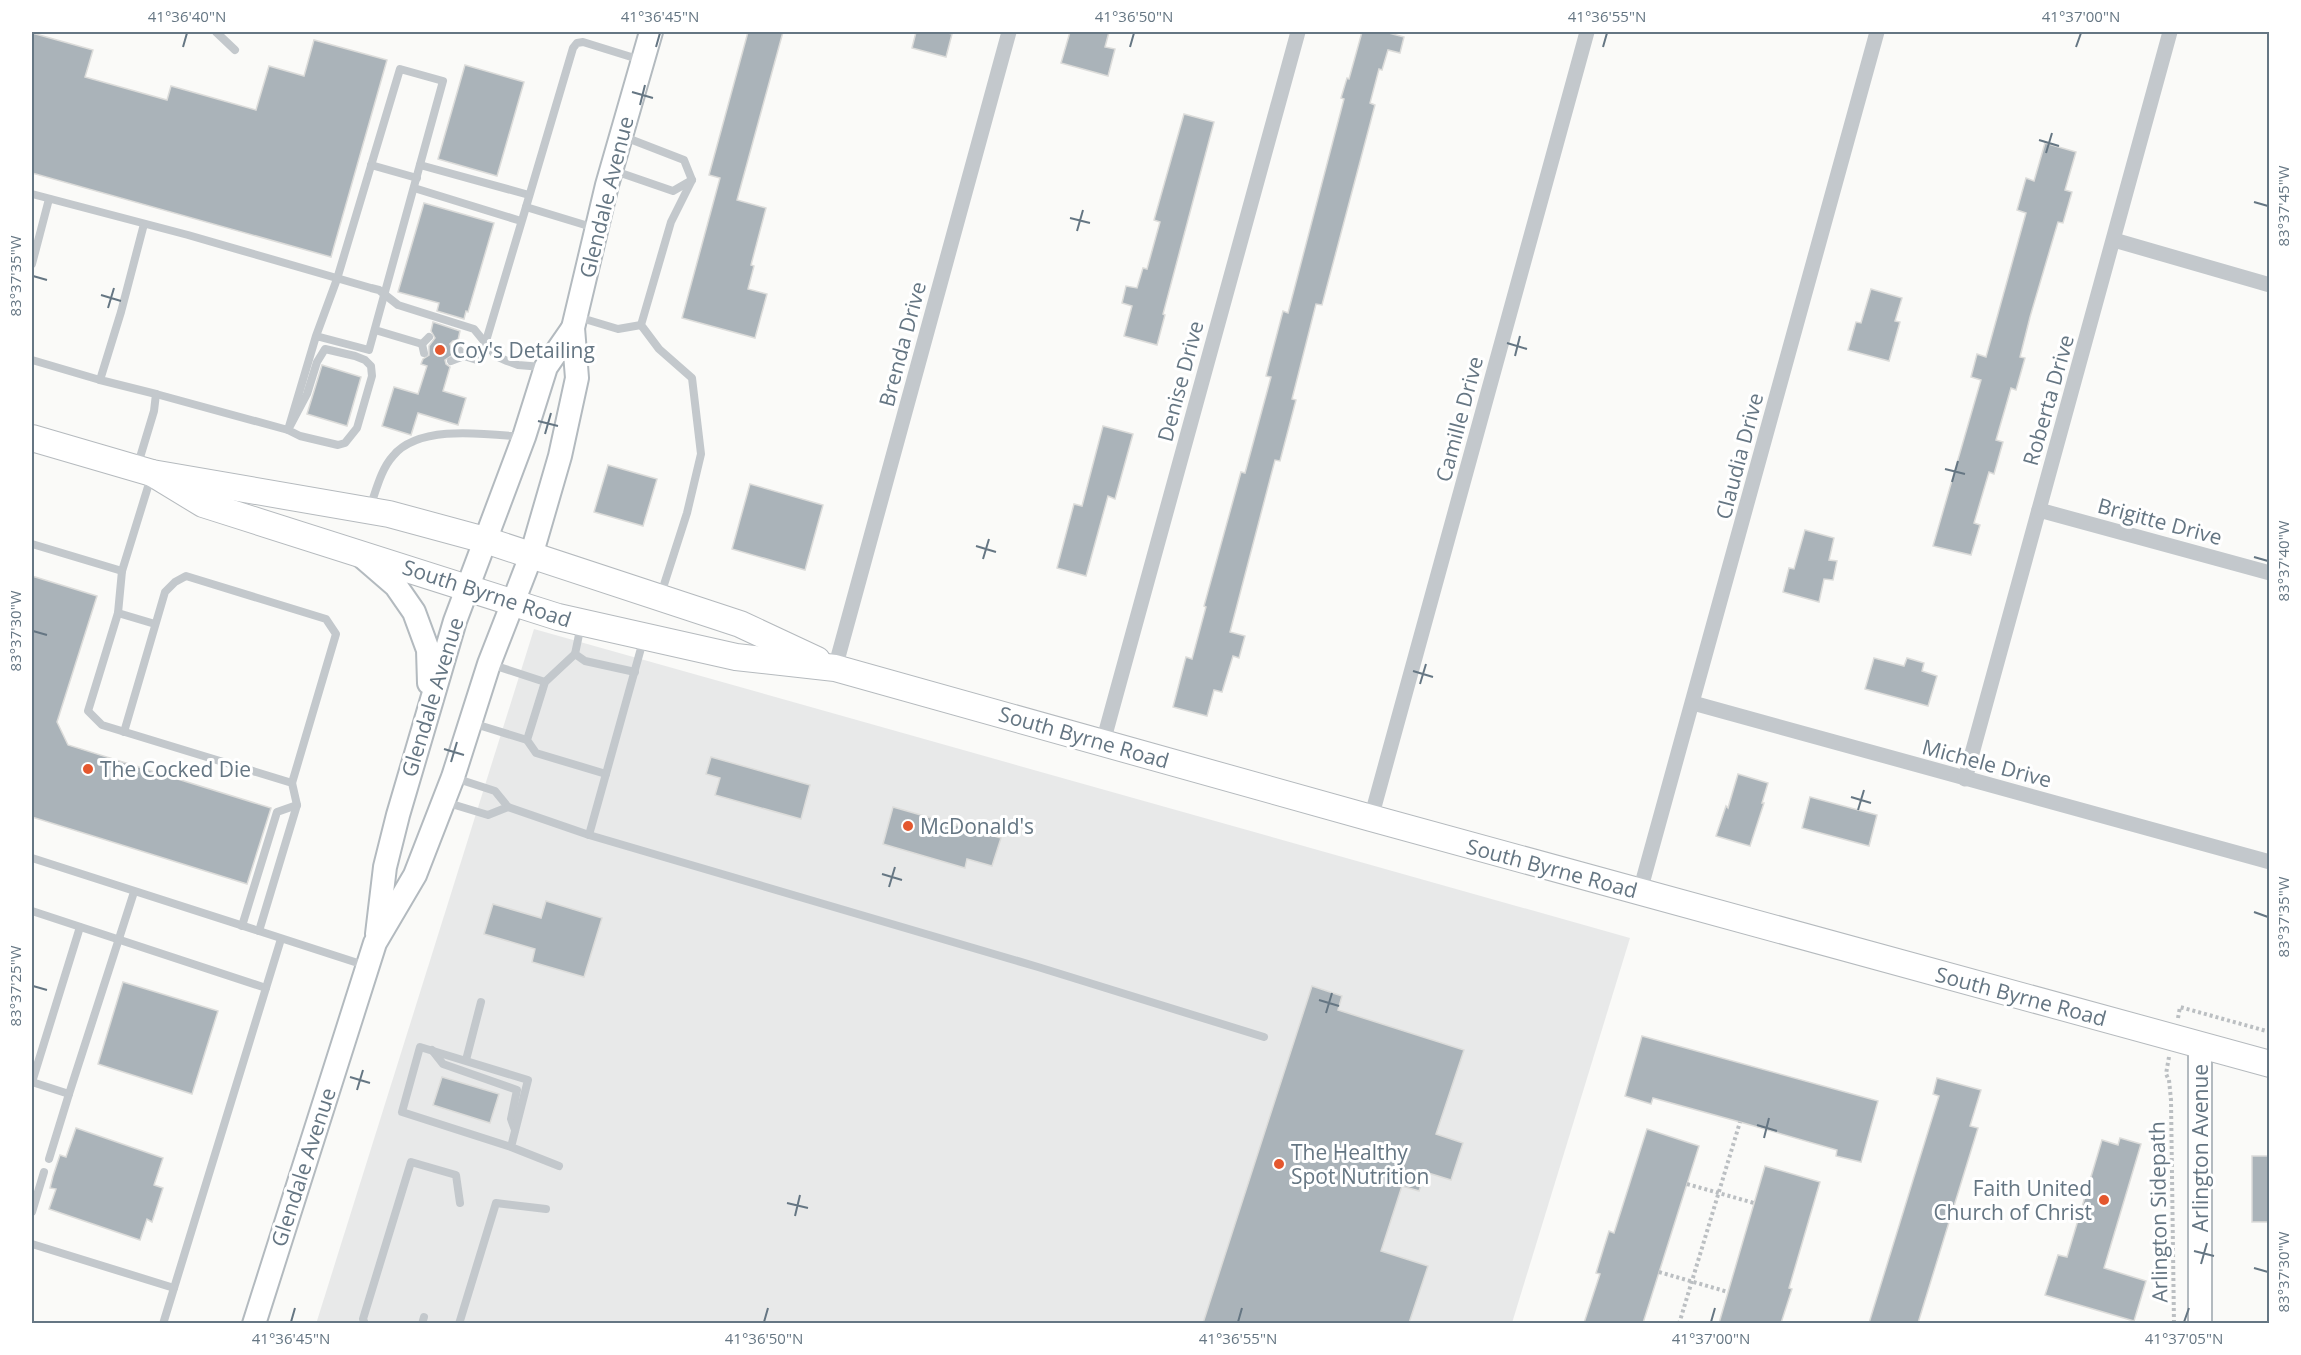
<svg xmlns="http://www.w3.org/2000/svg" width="2301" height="1355" font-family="'Open Sans',sans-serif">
  <rect width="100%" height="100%" fill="#fafaf8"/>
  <path fill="#e8e9e9" d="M534,629L1630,938L1512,1323L316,1324Z"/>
  <g fill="#aab3b9" stroke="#dcdcda" stroke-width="1.5">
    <path d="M748,32H783L737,200L766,208L751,265L754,266L748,289L767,294L755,338L682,318L720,178L709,175Z"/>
    <path d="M916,32H944L952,34L946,57L912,48Z"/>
    <path d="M1070,32H1109L1105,47L1115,49L1108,76L1061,63Z"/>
    <path d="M1362,32H1385L1404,37L1400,53L1388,50L1382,70L1379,69L1370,103L1375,105L1322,305L1316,304L1292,399L1296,400L1280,461L1275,460L1230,632L1245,636L1239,658L1233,656L1222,692L1214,690L1207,716L1173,707L1186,657L1192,659L1206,607L1204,606L1241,472L1245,473L1271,377L1266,376L1283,311L1288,313L1344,99L1341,98L1347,78L1349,79Z"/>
    <path d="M32,33L93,50L85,77L167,100L171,86L256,110L269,66L304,76L314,40L387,60L331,257L32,173Z"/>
    <path d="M465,65L524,82L497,176L438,159Z"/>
    <path d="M1184,114L1214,122L1163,314L1165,315L1157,345L1124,336L1132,306L1122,303L1126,286L1137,288L1143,268L1147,269L1160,222L1154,220Z"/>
    <path d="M2045,143L2076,152L2065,190L2072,192L2063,223L2058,222L2030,317L2020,357L2025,358L2016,390L2011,388L1996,440L2003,442L1994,474L1989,472L1974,523L1980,525L1971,555L1933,546L1981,380L1971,377L1977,354L1986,357L2026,213L2017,210L2026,178L2034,181Z"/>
    <path d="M424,203L494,223L468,312L466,311L464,319L437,311L439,303L398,292Z"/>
    <path d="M1871,289L1902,298L1895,321L1900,322L1889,361L1848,350L1856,322L1861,323Z"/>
    <path d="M433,322L460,331L458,340L453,341L450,344L454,354L445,360L446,364L450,367L443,391L466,398L458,425L418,413L411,435L382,426L394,387L418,394L427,366L421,364L423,359L429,355V346L435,338L431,331Z"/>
    <path d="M322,365L361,377L347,426L307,414Z"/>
    <path d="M1103,426L1133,434L1115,499L1108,496L1086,576L1057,568L1074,504L1082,506Z"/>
    <path d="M608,465L657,479L643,526L594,512Z"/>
    <path d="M750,484L823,505L805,570L732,549Z"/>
    <path d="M1805,530L1834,538L1829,560L1837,561L1833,580L1824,579L1819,602L1783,592L1789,568L1794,569Z"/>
    <path d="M32,576L97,596L57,722L68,745L271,808L247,884L32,817Z"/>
    <path d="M1874,658L1904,666L1907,658L1924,663L1922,671L1937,676L1928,706L1865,689Z"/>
    <path d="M711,757L810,785L801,819L715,795L720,778L706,774Z"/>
    <path d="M1738,774L1768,783L1762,803H1764L1750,846L1716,836L1726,806L1728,808Z"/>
    <path d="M1810,797L1877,815L1869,846L1802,828Z"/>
    <path d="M893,807L1001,838L992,866L967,859L965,868L883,844Z"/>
    <path d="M546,901L602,918L584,977L532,962L535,949L484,934L493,904L541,918Z"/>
    <path d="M123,982L218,1011L192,1094L98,1064Z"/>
    <path d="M1312,986L1342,996L1338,1010L1464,1050L1436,1134L1463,1143L1451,1180L1425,1172L1419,1191L1402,1186L1381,1251L1428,1266L1409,1323H1203Z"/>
    <path d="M1642,1036L1878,1101L1861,1162L1836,1156L1837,1150L1740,1122L1653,1098L1651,1104L1625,1096Z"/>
    <path d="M442,1077L499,1094L490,1123L433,1105Z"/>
    <path d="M1937,1078L1981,1090L1970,1126L1978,1128L1918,1323H1869L1939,1096L1933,1094Z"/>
    <path d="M76,1128L163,1158L154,1185L163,1188L152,1222L147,1219L140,1240L49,1209L56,1189L50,1188L53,1176L60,1155L66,1157Z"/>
    <path d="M1647,1129L1699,1146L1643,1323H1584L1600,1274L1596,1273L1609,1231L1614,1233Z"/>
    <path d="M2120,1138L2141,1144L2104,1268L2146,1281L2134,1321L2045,1295L2058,1255L2067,1257L2102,1140L2118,1145Z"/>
    <rect x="2252" y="1156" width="18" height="66"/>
    <path d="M1765,1166L1820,1182L1789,1288L1792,1289L1781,1323H1719Z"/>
  </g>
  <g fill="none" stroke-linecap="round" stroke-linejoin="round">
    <defs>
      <g id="secondary">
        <path d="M359,554L396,586L414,612L428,650L429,683"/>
        <path d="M377,934L385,867L398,815L455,621L524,437L546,367L573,328"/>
        <path d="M2200,1045V1324"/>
        <path d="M254,1324L375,943L415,875L453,777L489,664L531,556L560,456L577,378L573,328L607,185L651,32"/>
      </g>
      <g id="primary">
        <path d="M32,438L152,473L389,514L485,540L740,624L817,660"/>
        <path d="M152,473L203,504L558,617L736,657L835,668L1371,818L2270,1064"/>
      </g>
    </defs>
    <use href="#secondary" stroke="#b3babf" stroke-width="26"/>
    <use href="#primary" stroke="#b5babe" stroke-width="28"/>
    <g stroke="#bbbfc2" stroke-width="4" stroke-dasharray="3 3" stroke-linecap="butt">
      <path d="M2178,1018L2180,1007L2270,1032"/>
      <path d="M2169,1057L2166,1074L2169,1080L2171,1100L2174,1324"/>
      <path d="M1687,1184L1754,1203"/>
      <path d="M1659,1272L1728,1292"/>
      <path d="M1679,1324L1740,1122"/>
    </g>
    <g stroke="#c3c8cc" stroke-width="8">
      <path d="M216,32L235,50"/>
      <path d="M371,165L417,178"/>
      <path d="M420,165L529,195"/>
      <path d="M612,170L673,191L692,180L684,160L622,136"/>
      <path d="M414,188L521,221"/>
      <path d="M32,194L188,235L371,288L379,290L398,305L474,329L496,356L507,361L518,365L542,367"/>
      <path d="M595,228L526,207L573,48L577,43L583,42L641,60"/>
      <path d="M32,264L49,199"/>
      <path d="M578,317L618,329L641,325"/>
      <path d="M375,330L422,344"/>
      <path d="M422,344L429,337"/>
      <path d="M422,344L424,353"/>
      <path d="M456,346L464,356"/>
      <path d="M325,349L355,356L365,360L371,366L372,376L357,428L345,443L338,445L300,436L288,430L307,394L317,362Z"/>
      <path d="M32,360L100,380"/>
      <path d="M451,361L464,356L480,361L526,207"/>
      <path d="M156,394L288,430L316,336L337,279L400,69L443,81L369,350L316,336"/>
      <path d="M138,464L154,411L156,394L100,380L121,312L144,224"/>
      <path d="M151,477L122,571L118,613L88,711L102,725L292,783L297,805L259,931L364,965"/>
      <path d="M370,507C376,491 381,469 393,456C419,424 486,434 523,437"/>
      <path d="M32,544L122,571"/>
      <path d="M661,594L687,513L701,454L692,378L659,349L641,325L671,222L692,180"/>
      <path d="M118,613L155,624"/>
      <path d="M581,625L575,654L585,661L635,672"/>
      <path d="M575,654L545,682L527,740L536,753L606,774"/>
      <path d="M490,664L545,682"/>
      <path d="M472,723L527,740"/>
      <path d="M124,732L165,592L175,582L186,576L326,619L336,634L292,783"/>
      <path d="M445,802L488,815L508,807L495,791L455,778"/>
      <path d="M508,807L589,835L1038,967L1264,1037"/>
      <path d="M589,835L643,641"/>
      <path d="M32,858L259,931"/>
      <path d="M32,911L266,988"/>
      <path d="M242,926L277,812L297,805"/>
      <path d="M432,1050L443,1064L517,1090L511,1119L515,1130"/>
      <path d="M466,1060L481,1002"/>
      <path d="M32,1082L69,1094L134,892"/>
      <path d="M32,1082L80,927"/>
      <path d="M511,1147L528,1080L420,1047L402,1112L511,1147L559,1166"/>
      <path d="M49,1159L69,1094"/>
      <path d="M32,1212L44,1172"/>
      <path d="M32,1244L174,1288"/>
      <path d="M163,1324L281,939"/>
      <path d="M365,1324L363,1319L411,1162L456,1175L460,1203"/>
      <path d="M422,1324L424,1317"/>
      <path d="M459,1324L496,1203L546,1209"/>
    </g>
    <g stroke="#c3c8cc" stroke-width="15">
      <path d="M2114,240L2270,285"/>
      <path d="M2039,510L2270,573"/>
      <path d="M835,668L1009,32"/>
      <path d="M1693,703L2270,862"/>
      <path d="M1103,742L1298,32"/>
      <path d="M1965,779L2170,32"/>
      <path d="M1371,818L1587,32"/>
      <path d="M1640,891L1877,32"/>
    </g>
    <use href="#secondary" stroke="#fff" stroke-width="22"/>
    <use href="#primary" stroke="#fff" stroke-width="26"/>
  </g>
  <path fill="none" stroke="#657683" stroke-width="2" d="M183,47L187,33M656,47L660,33M1130,47L1134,33M1603,47L1607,33M2076,47L2081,33M632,92L653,98M640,105L645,85M2039,140L2059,146M2046,153L2052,133M2254,202L2268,206M1070,218L1090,223M1077,231L1083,210M33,276L47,280M101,295L121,301M108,308L114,288M1507,343L1527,349M1515,356L1520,336M538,421L558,426M545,434L551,413M1945,469L1965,474M1952,482L1958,461M976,546L996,552M2254,557L2268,561M983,559L989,539M33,631L47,635M1413,671L1433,677M1420,684L1426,664M444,749L464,755M451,762L457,742M1851,797L1871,803M1858,810L1864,790M882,874L902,880M889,887L895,867M2254,912L2268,917M33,986L47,990M1319,1000L1339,1006M1326,1013L1332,993M350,1077L370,1083M357,1090L363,1070M1757,1125L1777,1131M1764,1138L1769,1118M787,1203L808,1208M795,1216L800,1195M2194,1251L2214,1256M2201,1264L2207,1243M2254,1268L2268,1272M291,1322L295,1308M764,1322L768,1308M1238,1322L1242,1308M1711,1322L1715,1308M2184,1322L2189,1308"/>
  <g fill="#e4572e" stroke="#fff" stroke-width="2">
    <circle cx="440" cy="350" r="6"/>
    <circle cx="88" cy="769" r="6"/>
    <circle cx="908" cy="826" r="6"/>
    <circle cx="1279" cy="1164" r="6"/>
    <circle cx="2104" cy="1200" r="6"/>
  </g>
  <g text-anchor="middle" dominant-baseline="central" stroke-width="6" stroke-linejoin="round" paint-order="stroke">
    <g font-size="21" fill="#657683" stroke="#fff">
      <text transform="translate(606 197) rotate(-76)">Glendale Avenue</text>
      <text transform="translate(902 344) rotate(-75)">Brenda Drive</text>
      <text transform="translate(1180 381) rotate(-75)">Denise Drive</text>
      <text transform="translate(2048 400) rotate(-74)">Roberta Drive</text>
      <text transform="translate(1459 419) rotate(-75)">Camille Drive</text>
      <text transform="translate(1739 456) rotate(-75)">Claudia Drive</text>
      <text transform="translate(2160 521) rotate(15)">Brigitte Drive</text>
      <text transform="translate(487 593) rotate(18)">South Byrne Road</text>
      <text transform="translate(432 697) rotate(-73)">Glendale Avenue</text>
      <text transform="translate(1084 737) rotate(16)">South Byrne Road</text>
      <text transform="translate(1987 763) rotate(15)">Michele Drive</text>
      <text transform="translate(1552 868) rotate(15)">South Byrne Road</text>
      <text transform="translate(2021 996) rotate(15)">South Byrne Road</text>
      <text transform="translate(2200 1148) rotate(-90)">Arlington Avenue</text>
      <text transform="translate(303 1167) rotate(-72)">Glendale Avenue</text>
      <text transform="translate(2158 1212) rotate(-91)">Arlington Sidepath</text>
    </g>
    <g font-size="21" fill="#657683" stroke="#fff" text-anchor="start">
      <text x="452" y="350">Coy's Detailing</text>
      <text x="100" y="769">The Cocked Die</text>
      <text x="920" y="826">McDonald's</text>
      <text x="1291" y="1152">The Healthy<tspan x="1291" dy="24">Spot Nutrition</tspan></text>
      <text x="2092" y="1188" text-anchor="end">Faith United<tspan x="2092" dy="24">Church of Christ</tspan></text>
    </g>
  </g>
  <rect width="2301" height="1355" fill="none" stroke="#ffffff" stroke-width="66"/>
  <rect x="33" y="33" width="2235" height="1289" fill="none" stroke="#657683" stroke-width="2"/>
  <g font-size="15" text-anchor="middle" fill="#657683">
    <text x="187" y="22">41°36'40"N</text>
    <text x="660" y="22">41°36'45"N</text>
    <text x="1134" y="22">41°36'50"N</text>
    <text x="1607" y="22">41°36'55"N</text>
    <text x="2081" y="22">41°37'00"N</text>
    <text transform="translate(2284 206) rotate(-90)" y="5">83°37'45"W</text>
    <text transform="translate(16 276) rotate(-90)" y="5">83°37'35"W</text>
    <text transform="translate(2284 561) rotate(-90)" y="5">83°37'40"W</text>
    <text transform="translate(16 631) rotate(-90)" y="5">83°37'30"W</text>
    <text transform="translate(2284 917) rotate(-90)" y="5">83°37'35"W</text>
    <text transform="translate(16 986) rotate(-90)" y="5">83°37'25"W</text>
    <text transform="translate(2284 1272) rotate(-90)" y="5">83°37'30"W</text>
    <text x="291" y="1344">41°36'45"N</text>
    <text x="764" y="1344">41°36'50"N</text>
    <text x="1238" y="1344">41°36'55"N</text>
    <text x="1711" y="1344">41°37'00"N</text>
    <text x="2184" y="1344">41°37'05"N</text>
  </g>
</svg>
